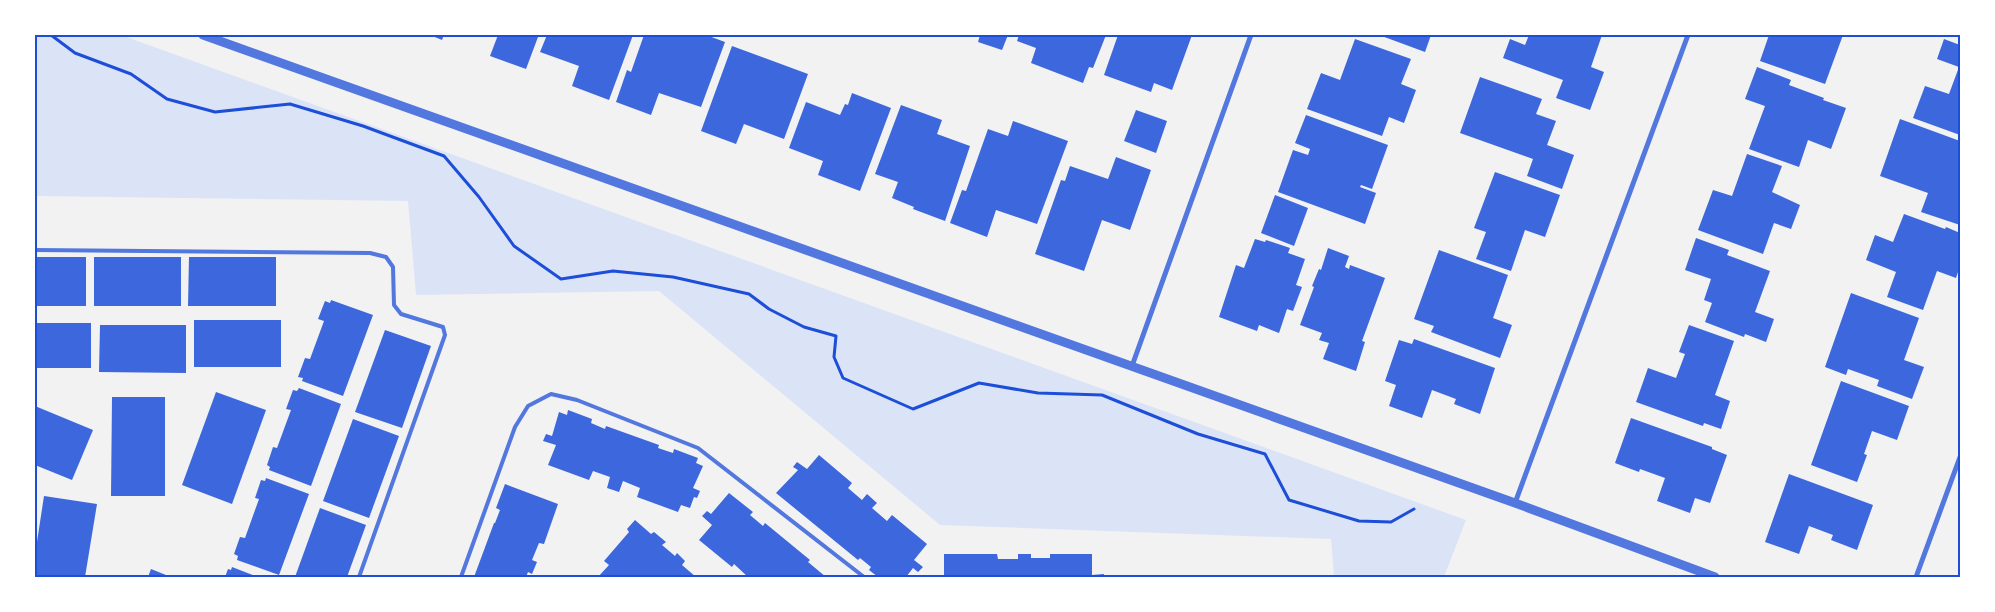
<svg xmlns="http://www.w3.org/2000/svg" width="1995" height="612" font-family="'Libre Baskerville',serif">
  <rect width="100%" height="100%" fill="#f2f2f2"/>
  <path fill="#dbe4f7" d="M35,35H121L1466,520L1444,577H1334L1331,539L940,525L659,291L416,295L408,201L35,196Z"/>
  <g fill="#3d67dc">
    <path d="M430,35H444L442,40Z"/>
    <path d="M498,35H535L538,37L526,69L490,56Z"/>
    <path d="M547,35H633L609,100L572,86L579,66L540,52Z"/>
    <path d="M644,35H706L725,42L701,107L659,93L651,115L616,102L627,70L631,72Z"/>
    <path d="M980,35H1008L1002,50L978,42Z"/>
    <path d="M1019,35H1106L1093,68L1089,67L1083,83L1031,63L1036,48L1017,41Z"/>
    <path d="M1118,35H1192L1172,90L1154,83L1151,92L1104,75Z"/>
    <path d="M1379,35H1431L1425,52Z"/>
    <path d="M1529,35H1602L1591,67L1604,72L1590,110L1556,98L1563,80L1503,58L1510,39L1525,45Z"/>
    <path d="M1769,35H1843L1825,84L1760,61Z"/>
    <path d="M1355,39L1411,59L1401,84L1416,90L1404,123L1389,117L1382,136L1307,109L1321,73L1340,80Z"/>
    <path d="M1944,39L1960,45V135L1913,118L1925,86L1949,94L1959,67L1937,59Z"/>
    <path d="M732,46L808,74L784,139L744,124L736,144L701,131Z"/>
    <path d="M1757,67L1791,80L1789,85L1824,98L1823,100L1846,108L1831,149L1808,140L1799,167L1749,149L1765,106L1745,99Z"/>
    <path d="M1480,77L1542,99L1536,114L1556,121L1547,145L1574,155L1562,189L1527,176L1533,159L1460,133Z"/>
    <path d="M852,93L891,108L860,191L818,175L823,161L789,148L806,102L840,115L845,104L848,105Z"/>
    <path d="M901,105L942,120L937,134L970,146L945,221L913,209L914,207L892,198L898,182L875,174Z"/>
    <path d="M1136,110L1167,121L1156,153L1124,141Z"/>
    <path d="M1306,115L1388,145L1372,189L1361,185L1360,187L1376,193L1365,224L1278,192L1293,150L1308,155L1310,149L1295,143Z"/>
    <path d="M1900,119L1960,141V225L1921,212L1928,193L1880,176Z"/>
    <path d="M1013,121L1068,141L1037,224L996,210L987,237L950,223L962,190L966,191L988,129L1008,136Z"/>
    <path d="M1747,154L1782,166L1772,192L1800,205L1791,229L1774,223L1763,254L1698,230L1713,190L1732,196Z"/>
    <path d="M1116,157L1151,170L1130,230L1102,220L1084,271L1035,254L1061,180L1065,181L1070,166L1108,179Z"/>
    <path d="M1495,172L1560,195L1545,237L1525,230L1511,271L1476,259L1486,232L1474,228Z"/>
    <path d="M1275,195L1308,208L1294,246L1261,233Z"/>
    <path d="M1904,214L1945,229L1946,227L1960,233V266L1956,278L1937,271L1923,310L1887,297L1896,272L1866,260L1875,235L1893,242Z"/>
    <path d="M1696,238L1729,250L1727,255L1770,271L1755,312L1774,319L1766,342L1745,334L1744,337L1705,322L1712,303L1704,300L1711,279L1685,270Z"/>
    <path d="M1255,239L1265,242L1266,240L1290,248L1288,253L1305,259L1296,285L1302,287L1293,311L1287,309L1279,333L1259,325L1257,331L1219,317L1236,265L1244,268Z"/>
    <path d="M1328,248L1349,256L1345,267L1349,269L1350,265L1385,278L1362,341L1365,342L1356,371L1323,359L1329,343L1319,340L1322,333L1300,325L1314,287L1312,286L1319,269L1321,270Z"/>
    <path d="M1439,250L1508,275L1493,318L1512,325L1500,358L1431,332L1434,326L1414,319Z"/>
    <rect x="35" y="257" width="51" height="49"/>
    <rect x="94" y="257" width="87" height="49"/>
    <path d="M189,257H276V306H188Z"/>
    <path d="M1851,293L1919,318L1904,360L1924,367L1912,399L1877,386L1879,380L1848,369L1846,375L1825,367Z"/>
    <path d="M331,300L373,315L343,396L302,381L303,378L298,377L305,358L310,359L324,321L318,319L325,301L330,303Z"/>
    <rect x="194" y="320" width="87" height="47"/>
    <rect x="35" y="323" width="56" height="45"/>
    <path d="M100,325H186V373L99,372Z"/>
    <path d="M1689,325L1734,341L1715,395L1730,401L1721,429L1704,423L1703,426L1636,402L1648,368L1676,378L1685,354L1679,352Z"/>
    <path d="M385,330L431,346L402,428L355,412Z"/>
    <path d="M1414,339L1495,368L1480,414L1454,404L1456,399L1432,390L1422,418L1389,406L1396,385L1385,381L1399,340L1412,344Z"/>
    <path d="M1841,381L1909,406L1897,440L1872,431L1864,454L1867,455L1857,482L1811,465Z"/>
    <path d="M299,388L341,404L311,486L269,470L270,467L267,465L273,447L277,448L291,410L286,409L293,390L297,391Z"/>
    <path d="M216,392L266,410L232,504L182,485Z"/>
    <path d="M112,397H165V496H111Z"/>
    <path d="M35,406L93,430L72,480L35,465Z"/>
    <path d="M568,410L592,419L591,423L605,429L606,426L659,445L658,448L673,453L674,449L698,458L696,463L703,466L693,488L700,491L697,498L694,497L690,508L681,505L678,512L637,497L640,488L623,481L619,492L607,488L610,477L593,471L589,480L548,465L556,445L543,441L546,434L552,436L559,412L567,415Z"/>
    <path d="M1631,418L1712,447V449L1727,455L1710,503L1695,498L1690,513L1657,501L1665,478L1640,469L1639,472L1615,463Z"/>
    <path d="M353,419L399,436L369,518L323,501Z"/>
    <path d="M819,455L852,483L848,488L862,500L867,494L877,503L872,508L887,521L892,515L927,544L914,560L923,567L918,572L913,568L906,577H878L869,570L871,567L860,558L858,560L776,493L798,470L793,467L797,462L807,469Z"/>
    <path d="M1789,474L1873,505L1857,550L1831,540L1833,535L1809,526L1799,554L1765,542Z"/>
    <path d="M266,478L309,494L279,575L237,560L238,556L234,554L240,537L245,538L259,499L255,498L261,480L265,481Z"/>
    <path d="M505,484L558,504L544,544L539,543L532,560L537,562L532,574L528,572L526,577H474L494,523H495L500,510L496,508Z"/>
    <path d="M729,493L753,512L750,515L763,526L765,523L810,560L808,562L826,577H748L734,564L732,567L699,540L712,525L702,516L707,511L711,514Z"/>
    <path d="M44,496L97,504L85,577H35V555Z"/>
    <path d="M320,508L366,525L347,577H295Z"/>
    <path d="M635,520L651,534L654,532L666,542L662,545L675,556L677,553L685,561L682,565L696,577H598L609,565L604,561L629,532L627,529Z"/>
    <path d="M944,554H997L998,559H1018V554H1031V558H1050V554H1092V575L1104,574V577H944Z"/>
    <path d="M232,567L258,577H225L228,569L231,570Z"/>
    <path d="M151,569L171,577H148Z"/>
  </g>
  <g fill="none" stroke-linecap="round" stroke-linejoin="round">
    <path stroke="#1d4ed8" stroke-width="3" d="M51,35L75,53L131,74L167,99L215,112L290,104L363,126L444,156L479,197L514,246L561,279L613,271L673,277L749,294L769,309L804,327L836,336L834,357L843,378L913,409L979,383L1038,393L1102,395L1198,434L1265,454L1289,500L1359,521L1391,522L1414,509"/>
    <g stroke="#5277de" stroke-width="4">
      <path d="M35,250L370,253L386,257L393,267L394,305L401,314L443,327L445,335L359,577"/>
      <path d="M461,577L515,427L528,406L551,394L577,400L698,448L864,577"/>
    </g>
    <g stroke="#5277de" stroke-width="5">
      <path d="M1132,366L1251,35"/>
      <path d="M1515,503L1688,35"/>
      <path d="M1916,577L1960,457"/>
    </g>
    <path stroke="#5277de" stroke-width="9" d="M203,35L1515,503L1715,577"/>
  </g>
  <rect width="1995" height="612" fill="none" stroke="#ffffff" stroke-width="72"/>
  <rect x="36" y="36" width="1923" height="540" fill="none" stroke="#1d4ed8" stroke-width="2"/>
</svg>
